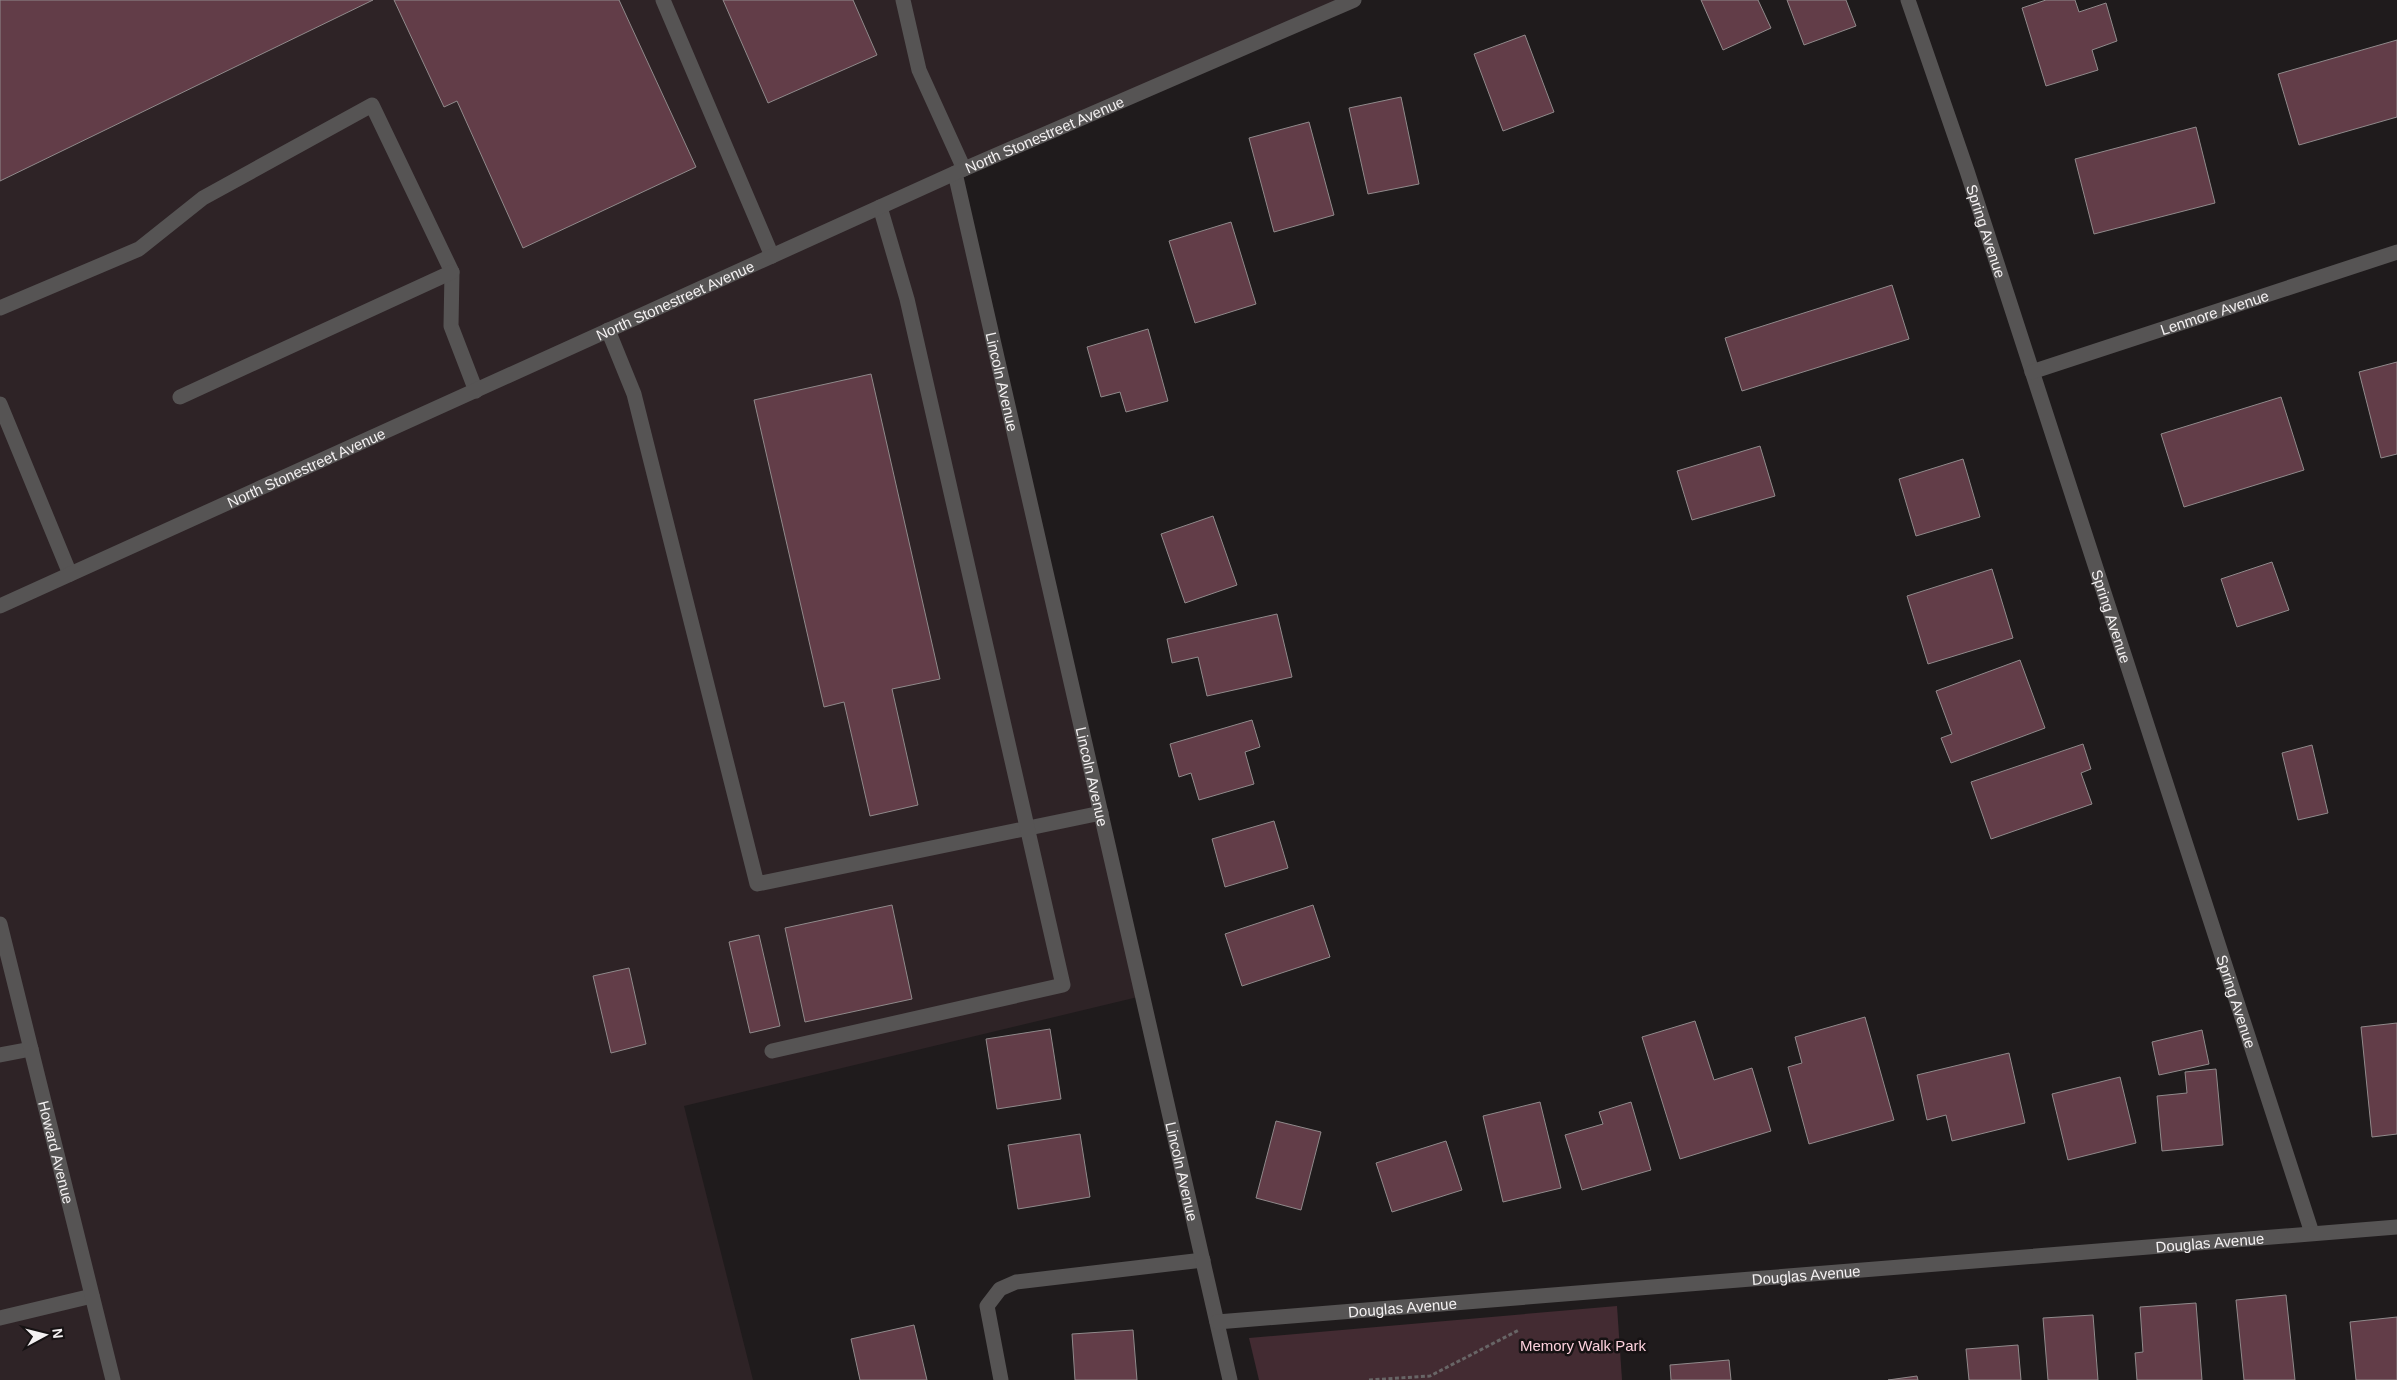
<svg xmlns="http://www.w3.org/2000/svg" width="2397" height="1380" font-family="Arial,sans-serif">
  <rect width="100%" height="100%" fill="#1f1b1c"/>
  <path fill="#2e2326" d="M0,0H1354L955,173L1142,996L684,1106L753,1380H0Z"/>
  <path fill="#432b32" d="M1617,1306L1622,1380H1259L1249,1338Z"/>
  <g fill="#623d48" stroke="#908a8b">
    <path d="M0,0H373L0,181Z"/>
    <path d="M394,0H619L696,167L523,248L457,101L444,107Z"/>
    <path d="M723,0H853L877,55L768,103Z"/>
    <path d="M1701,0H1758L1771,28L1723,50Z"/>
    <path d="M1787,0H1846L1856,26L1804,45Z"/>
    <path d="M2046,0H2075L2079,12L2106,3L2117,41L2092,50L2098,70L2046,86L2022,8Z"/>
    <path d="M1525,35L1554,112L1503,131L1474,54Z"/>
    <path d="M2397,40V117L2299,145L2278,74Z"/>
    <path d="M1401,97L1419,184L1368,194L1349,108Z"/>
    <path d="M1309,122L1334,215L1274,232L1249,138Z"/>
    <path d="M2196,127L2215,203L2094,234L2075,159Z"/>
    <path d="M1231,222L1256,304L1195,323L1169,241Z"/>
    <path d="M1892,285L1909,339L1742,391L1725,338Z"/>
    <path d="M1148,329L1168,401L1126,412L1120,392L1101,397L1087,347Z"/>
    <path d="M2397,362V454L2381,458L2359,372Z"/>
    <path d="M871,374L940,679L892,689L918,805L870,816L844,702L824,707L754,400Z"/>
    <path d="M2281,397L2304,470L2184,507L2161,434Z"/>
    <path d="M1760,446L1775,496L1692,520L1677,471Z"/>
    <path d="M1963,459L1980,517L1916,536L1899,479Z"/>
    <path d="M1213,516L1237,585L1185,603L1161,534Z"/>
    <path d="M2272,562L2289,610L2237,627L2221,579Z"/>
    <path d="M1992,569L2013,638L1928,664L1907,596Z"/>
    <path d="M1277,614L1292,677L1207,696L1198,657L1172,663L1167,639Z"/>
    <path d="M2020,660L2045,728L1951,763L1941,738L1952,734L1936,691Z"/>
    <path d="M1252,720L1260,747L1245,752L1254,784L1199,800L1191,773L1179,777L1170,744Z"/>
    <path d="M2083,744L2091,769L2081,773L2092,804L1991,839L1971,782Z"/>
    <path d="M2312,745L2328,813L2298,820L2282,753Z"/>
    <path d="M1274,821L1288,868L1225,887L1212,839Z"/>
    <path d="M892,905L912,999L805,1022L785,928Z"/>
    <path d="M1313,905L1330,957L1242,986L1225,934Z"/>
    <path d="M759,935L780,1026L750,1033L729,942Z"/>
    <path d="M629,968L646,1044L611,1053L593,976Z"/>
    <path d="M1865,1017L1894,1120L1809,1144L1788,1067L1802,1063L1795,1037Z"/>
    <path d="M1695,1021L1714,1080L1752,1068L1771,1131L1680,1159L1642,1037Z"/>
    <path d="M2397,1023V1134L2372,1137L2361,1027Z"/>
    <path d="M1050,1029L1061,1099L997,1109L986,1039Z"/>
    <path d="M2202,1030L2209,1064L2159,1075L2152,1042Z"/>
    <path d="M2009,1053L2025,1123L1952,1141L1946,1115L1927,1120L1917,1075Z"/>
    <path d="M2216,1069L2223,1145L2162,1151L2157,1096L2187,1093L2185,1072Z"/>
    <path d="M2120,1077L2136,1143L2068,1160L2052,1094Z"/>
    <path d="M1540,1102L1561,1188L1503,1202L1483,1116Z"/>
    <path d="M1631,1102L1651,1170L1582,1190L1565,1135L1603,1124L1599,1112Z"/>
    <path d="M1276,1121L1321,1132L1301,1210L1256,1198Z"/>
    <path d="M1080,1134L1090,1197L1018,1209L1008,1145Z"/>
    <path d="M1446,1141L1462,1190L1392,1212L1376,1163Z"/>
    <path d="M2286,1295L2295,1380H2244L2236,1300Z"/>
    <path d="M2196,1303L2202,1380H2137L2135,1353L2143,1352L2140,1307Z"/>
    <path d="M2093,1315L2098,1380H2048L2043,1318Z"/>
    <path d="M2397,1317V1380H2356L2350,1322Z"/>
    <path d="M914,1325L927,1380H860L851,1339Z"/>
    <path d="M1133,1330L1137,1380H1075L1072,1334Z"/>
    <path d="M2018,1345L2021,1380H1969L1966,1349Z"/>
    <path d="M1729,1360L1731,1380H1671L1670,1365Z"/>
    <path d="M1917,1376L1918,1380H1888Z"/>
  </g>
  <g fill="none" stroke-linecap="round" stroke-linejoin="round">
    <path stroke="#686566" stroke-width="3" stroke-dasharray="4 2.5" stroke-linecap="butt" d="M1369,1380L1430,1376L1519,1330"/>
    <g stroke="#565454" stroke-width="15">
      <path d="M663,0L772,256"/>
      <path d="M903,0L919,70L964,169"/>
      <path d="M0,308L139,249L203,198L372,105L452,272L451,326L476,391"/>
      <path d="M608,330L634,394L757,884L1101,813"/>
      <path d="M180,397L452,272"/>
      <path d="M0,404L70,574"/>
      <path d="M772,1051L1063,985L907,299L880,207"/>
      <path d="M0,1055L31,1049"/>
      <path d="M0,1318L92,1296"/>
      <path d="M1001,1380L987,1306L1000,1289L1016,1282L1203,1260"/>
    </g>
    <g stroke="#565454" stroke-width="15">
      <path id="s1" d="M1908,0L1967,171L2312,1233"/>
      <path id="s2" d="M955,173L1230,1380"/>
      <path id="s3" d="M2032,372L2397,252"/>
      <path id="s4" d="M0,606L955,173L1354,0"/>
      <path id="s5" d="M0,924L113,1380"/>
      <path id="s6" d="M1217,1322L2397,1227"/>
    </g>
  </g>
  <g text-anchor="middle" dominant-baseline="central" stroke-width="5" stroke-linejoin="round" paint-order="stroke">
    <g font-size="15" fill="#f4f1f2" stroke="#161213">
      <text stroke="none"><textPath href="#s4" startOffset="1146">North Stonestreet Avenue</textPath></text>
      <text stroke="none"><textPath href="#s1" startOffset="244">Spring Avenue</textPath></text>
      <text stroke="none"><textPath href="#s4" startOffset="741">North Stonestreet Avenue</textPath></text>
      <text stroke="none"><textPath href="#s3" startOffset="192">Lenmore Avenue</textPath></text>
      <text stroke="none"><textPath href="#s2" startOffset="214">Lincoln Avenue</textPath></text>
      <text stroke="none"><textPath href="#s4" startOffset="336">North Stonestreet Avenue</textPath></text>
      <text stroke="none"><textPath href="#s1" startOffset="649">Spring Avenue</textPath></text>
      <text stroke="none"><textPath href="#s2" startOffset="619">Lincoln Avenue</textPath></text>
      <text stroke="none"><textPath href="#s1" startOffset="1054">Spring Avenue</textPath></text>
      <text stroke="none"><textPath href="#s5" startOffset="235">Howard Avenue</textPath></text>
      <text stroke="none"><textPath href="#s2" startOffset="1024">Lincoln Avenue</textPath></text>
      <text stroke="none"><textPath href="#s6" startOffset="996">Douglas Avenue</textPath></text>
      <text stroke="none"><textPath href="#s6" startOffset="591">Douglas Avenue</textPath></text>
      <text stroke="none"><textPath href="#s6" startOffset="186">Douglas Avenue</textPath></text>
    </g>
    <g font-size="15" fill="#fdd1dd" stroke="#161213">
      <text x="1583" y="1345">Memory Walk Park</text>
    </g>
  </g>
  <g transform="translate(45 1335) rotate(83)" stroke="#161213" stroke-width="4" paint-order="stroke">
  <path d="M0-4L9 19L0 12L-9 19Z" fill="#f4f1f2"/>
  <text y="-8" font-size="14" font-weight="bold" text-anchor="middle" fill="#f4f1f2">N</text>
  </g>
</svg>
